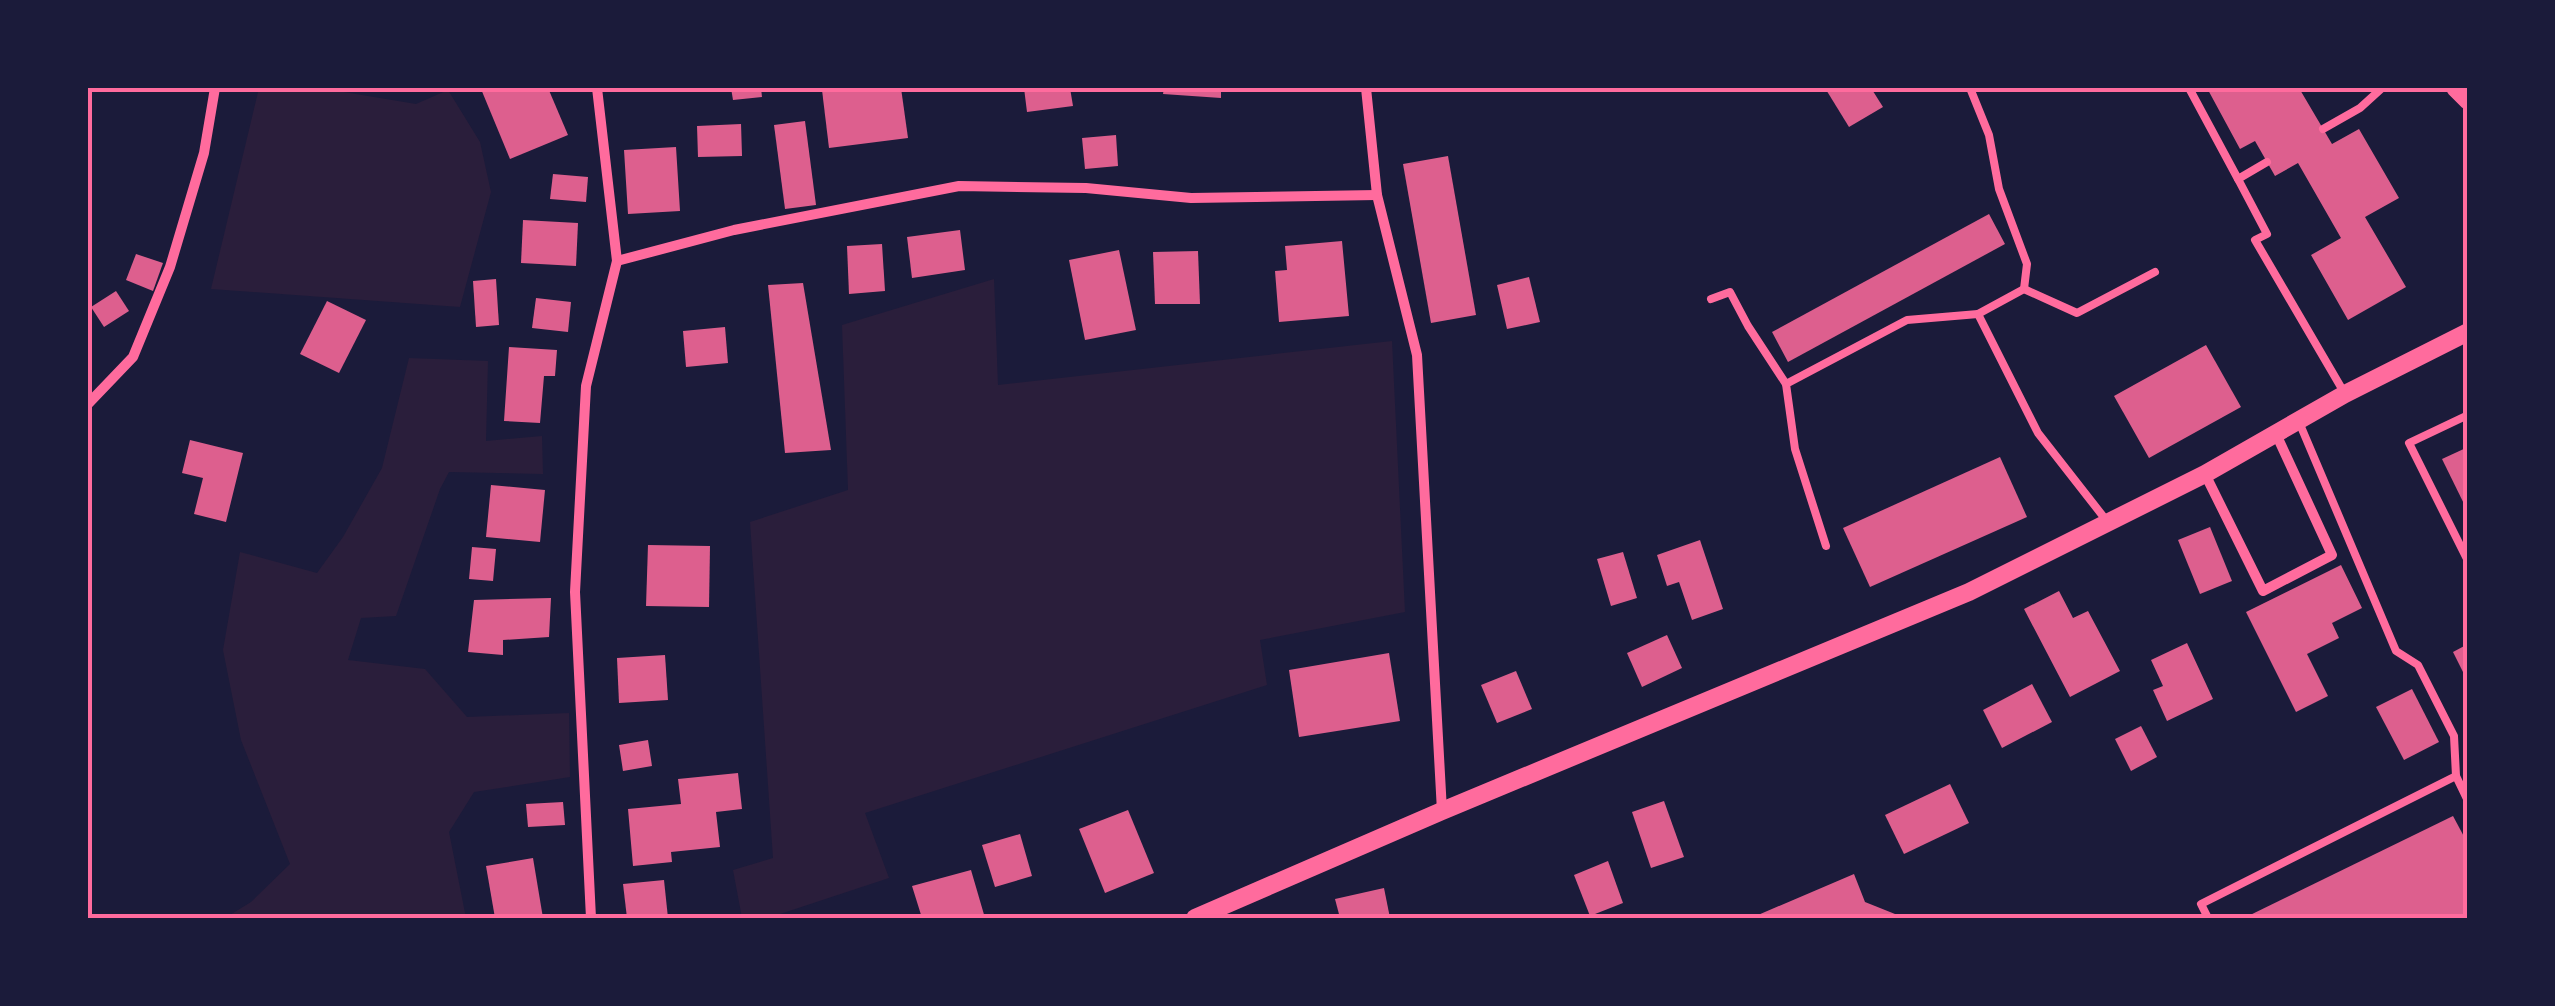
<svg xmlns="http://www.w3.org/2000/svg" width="2555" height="1006" font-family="Lora,serif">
  <rect width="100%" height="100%" fill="#1b1b3a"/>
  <g fill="#2a1e3b">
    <path d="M259,88H320L416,104L448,90L480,142L491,192L460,307L211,289Z"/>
    <path d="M994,279L998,385L1392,341L1405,612L1260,640L1267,685L865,813L889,878L768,918H742L733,870L773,858L750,522L848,490L842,325Z"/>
    <path d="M409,358L488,361L486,441L542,436L543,474L449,472L440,489L396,616L361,618L348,660L425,669L467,717L569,713L570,777L474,792L449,832L466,918H225L251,902L290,864L241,740L223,650L240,552L317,573L343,537L382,468Z"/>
  </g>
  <g fill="#dd5f8e">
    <path d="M485,88H548L568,135L510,159L481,89Z"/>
    <path d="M731,88H761L762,97L733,100Z"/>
    <path d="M836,88H901L908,138L829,148L822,90Z"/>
    <path d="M1024,88H1070L1073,106L1027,112Z"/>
    <path d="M1164,88H1221V98L1163,94Z"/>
    <path d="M1825,88H1871L1883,107L1849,127Z"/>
    <path d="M2207,88H2299L2332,144L2359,129L2399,198L2365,217L2406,287L2348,320L2311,255L2341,238L2298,163L2275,176L2255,141L2240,149Z"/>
    <path d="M805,121L816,205L785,209L774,125Z"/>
    <path d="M741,124L742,156L698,157L697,126Z"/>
    <path d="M1116,135L1118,166L1085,169L1082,138Z"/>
    <path d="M676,147L680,211L628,214L624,150Z"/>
    <path d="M1448,156L1476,315L1431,323L1403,164Z"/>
    <path d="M553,174L588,177L586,202L550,199Z"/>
    <path d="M1989,214L2005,244L1788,362L1772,332Z"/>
    <path d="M523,220L578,223L576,266L521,263Z"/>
    <path d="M960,230L965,270L912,278L907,237Z"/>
    <path d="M1342,241L1349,316L1279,322L1275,271L1287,270L1285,246Z"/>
    <path d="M882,244L885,291L849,294L847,246Z"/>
    <path d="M1119,250L1136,330L1085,340L1069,260Z"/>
    <path d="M1198,251L1200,304H1155L1153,252Z"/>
    <path d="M136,254L163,263L153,291L126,280Z"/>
    <path d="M1529,277L1540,322L1507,329L1497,285Z"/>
    <path d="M496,279L499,325L476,327L473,281Z"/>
    <path d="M803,283L831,450L785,453L768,285Z"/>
    <path d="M116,291L129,311L104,327L91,307Z"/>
    <path d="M536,298L571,302L568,332L532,328Z"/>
    <path d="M327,301L366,320L339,373L300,354Z"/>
    <path d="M725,327L728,363L686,367L683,331Z"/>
    <path d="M2206,345L2241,407L2149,458L2114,396Z"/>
    <path d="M509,347L557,350L555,376H544L540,423L504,421Z"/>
    <path d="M190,440L243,453L226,522L194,514L203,478L182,473Z"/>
    <path d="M2468,447V512L2442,459Z"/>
    <path d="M2000,457L2027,517L1870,587L1843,528Z"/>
    <path d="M491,485L545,490L540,542L486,537Z"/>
    <path d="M2210,527L2232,581L2200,594L2178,540Z"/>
    <path d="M1700,540L1723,609L1692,620L1679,582L1667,586L1657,555Z"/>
    <path d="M648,545L710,546L709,607L646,606Z"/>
    <path d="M472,547L496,549L493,581L469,579Z"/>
    <path d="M1623,552L1637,598L1611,606L1597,559Z"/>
    <path d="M2341,565L2362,608L2332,623L2339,638L2307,654L2328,696L2296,712L2246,612Z"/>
    <path d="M2059,591L2073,618L2088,611L2120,671L2070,697L2024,609Z"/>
    <path d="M551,598L549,637L503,640V655L468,652L474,600Z"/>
    <path d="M1667,635L1682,668L1642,687L1627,653Z"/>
    <path d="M2187,643L2213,699L2167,721L2153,690L2163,686L2151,660Z"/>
    <path d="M2468,644V682L2453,652Z"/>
    <path d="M1389,653L1400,721L1299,737L1289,670Z"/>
    <path d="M665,655L668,700L619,703L617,658Z"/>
    <path d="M1516,671L1532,709L1497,723L1481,685Z"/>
    <path d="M2032,684L2052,722L2002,748L1983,710Z"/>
    <path d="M2412,689L2439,742L2404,760L2376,707Z"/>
    <path d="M2141,726L2157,757L2131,771L2115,739Z"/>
    <path d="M648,740L652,766L623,771L619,745Z"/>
    <path d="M738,773L742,809L716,812L720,847L671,852L672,862L633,866L628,809L681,804L678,779Z"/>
    <path d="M1950,784L1969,823L1904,854L1885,815Z"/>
    <path d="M1664,801L1684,857L1651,868L1632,812Z"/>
    <path d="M563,802L565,825L528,827L526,804Z"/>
    <path d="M1128,810L1154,873L1105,893L1079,829Z"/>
    <path d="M2453,816L2468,844V918H2244Z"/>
    <path d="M1020,834L1032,876L995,887L982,845Z"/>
    <path d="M533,858L543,918H495L486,866Z"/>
    <path d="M1608,861L1623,903L1590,916L1574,875Z"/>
    <path d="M971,870L985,918H922L912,886Z"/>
    <path d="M1854,874L1865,902L1905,918H1751Z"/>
    <path d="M664,880L668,918H627L623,884Z"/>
    <path d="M1384,888L1390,918H1340L1335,899Z"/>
  </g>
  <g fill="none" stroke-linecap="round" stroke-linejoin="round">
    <g stroke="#ff6b9d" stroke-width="8">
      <path d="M1970,88L1989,135L1999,189L2027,264L2024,289"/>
      <path d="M2189,88L2238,179L2267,162"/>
      <path d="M2323,129L2360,108L2382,88"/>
      <path d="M2238,179L2267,234L2255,240L2345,394"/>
      <path d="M1711,299L1730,292L1748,326L1786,384"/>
      <path d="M1978,314L2024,289L2077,313L2155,272"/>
      <path d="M2468,415L2409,443L2468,561"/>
      <path d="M1826,546L1795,449L1786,384L1907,320L1978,314L2038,433L2106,520"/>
      <path d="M2456,776L2468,801"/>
      <path d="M2208,918L2201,904L2456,776L2454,736L2418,665L2396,651L2299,422"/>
    </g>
    <g stroke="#ff6b9d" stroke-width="10">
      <path d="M1366,88L1377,195L1417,355L1442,811"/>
      <path d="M617,261L734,230L959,186L1086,188L1191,198L1377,195"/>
      <path d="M88,404L133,357L170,267L204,153L215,88"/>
      <path d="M2205,474L2263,591L2332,555L2276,434"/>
      <path d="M591,918L575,592L586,386L617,261L597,88"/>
    </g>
    <g stroke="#ff6b9d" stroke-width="18">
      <path d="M2455,88L2468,101"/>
      <path d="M1195,918L1442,811L1969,592L2205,474L2345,394L2468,332"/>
    </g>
  </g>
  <rect width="2555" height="1006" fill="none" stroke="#1b1b3a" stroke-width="180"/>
  <rect x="90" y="90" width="2375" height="826" fill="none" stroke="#ff6b9d" stroke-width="4"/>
</svg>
